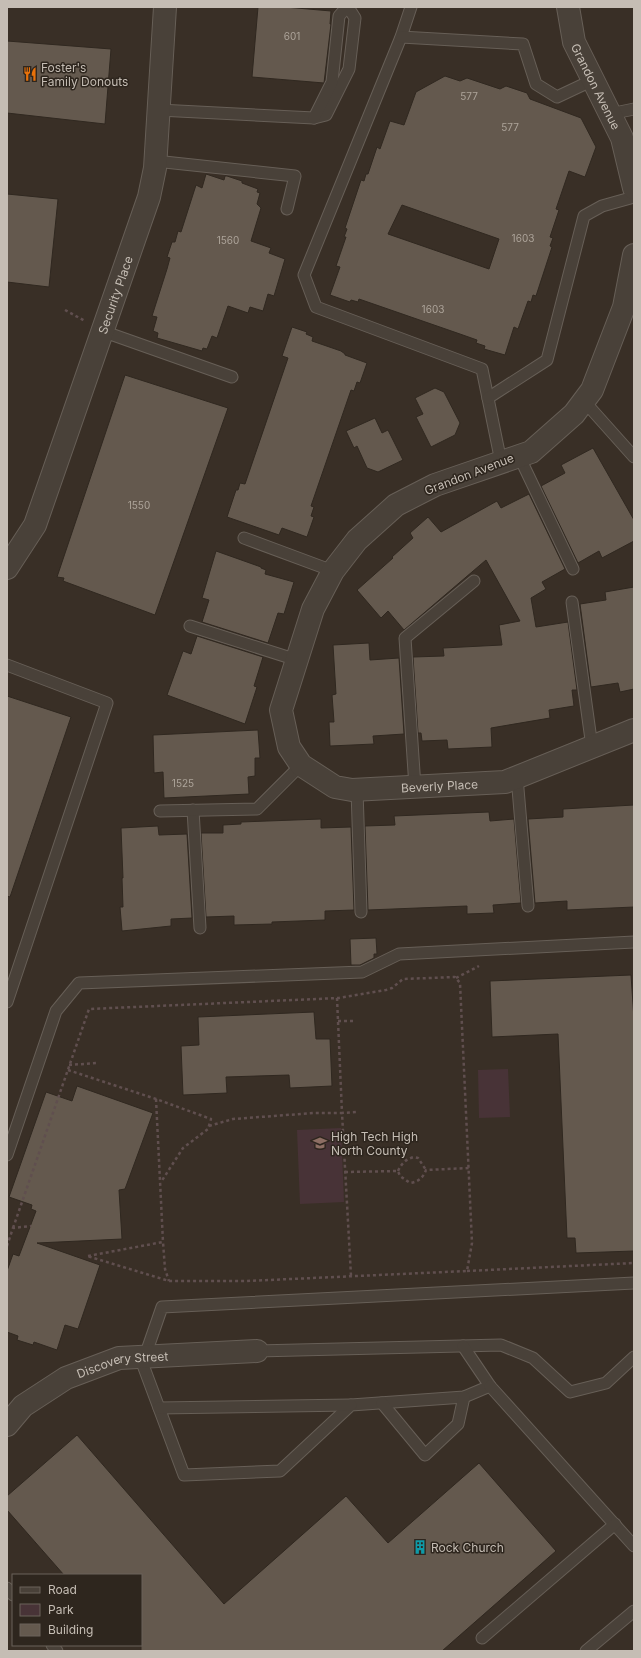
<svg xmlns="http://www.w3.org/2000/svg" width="641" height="1658" font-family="Inter,sans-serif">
  <rect width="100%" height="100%" fill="#392f26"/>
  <g fill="#483337">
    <path d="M508,1069L510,1117L479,1118L478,1070Z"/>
    <path d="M341,1128L344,1202L300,1204L297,1130Z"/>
  </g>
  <g fill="#64594e" stroke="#302820" fill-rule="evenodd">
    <path d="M258,7H285L331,11L330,24H331L324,83L252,77Z"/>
    <path d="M7,41L111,49L105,124L7,113Z"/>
    <path d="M445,76L460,81L467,78L500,89L506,86L527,93L530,99L581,118L596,147L585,177L569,171L556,209L559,210L550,237L553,238L550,246L552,247L536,296L533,295L531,302L528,301L518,329L514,327L505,355L484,349L485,346L476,343L477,340L460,334L359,299L358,302L351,300L350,302L330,295L340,267L336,266L346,237H344L347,229L345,228L361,180L364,181L366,174H368L377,147L380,149L390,121L404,125L416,92ZM402,205L499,239L489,269L388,234Z"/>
    <path d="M206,174L224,180L225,176H227L242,181V183L258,189L257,192L260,193L257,204L261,208L251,241L271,248L269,253L285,259L274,296L268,294L263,311L250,307L248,313L228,306L217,338L212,336L207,349L203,348L202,351L157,338L158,333L153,331L157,317L152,316L167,269L170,258L167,257L172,242H175L178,231L181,232L196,185L202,188Z"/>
    <path d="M7,194L58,199L49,287L7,282Z"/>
    <path d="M292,327L307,332L306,334L313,337L312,341L341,351L345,354V355L367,363L360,383L357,382L354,391L351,390L311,506L314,507L311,516L314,517L307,537L282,528L279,535L227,517L236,490H238L240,483L245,484L288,358L282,356Z"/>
    <path d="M125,375L228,408L155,615L63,581L64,578L57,577Z"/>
    <path d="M435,388L444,392L460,423L455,435L431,447L416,417L423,414L415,398Z"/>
    <path d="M375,418L382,433L388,430L403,460L378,472L367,468L357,446L354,448L346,431Z"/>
    <path d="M593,448L634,520V541L602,558L599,551L578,563L541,486L565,473L561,465Z"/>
    <path d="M529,494L565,569L542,582L546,589L531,598L536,627L568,622L577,690H572L574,706L549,710L550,718L491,728L492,747L448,749L447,740L422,741L421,733H418L413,657L444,656L443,648L502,645L499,625L520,621L486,560L404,630L388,611L381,618L357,590L393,558L392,557L413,538L410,533L428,517L441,532L497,501L501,508Z"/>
    <path d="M216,551L261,567V568L266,570L265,574L294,582L284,614L278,613L268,643L202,622L209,600L202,598Z"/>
    <path d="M634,587V689L620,692L618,683L591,687L580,604L606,600L605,592Z"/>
    <path d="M197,636L263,657L254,686L257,687L245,724L167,695L183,651L191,654Z"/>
    <path d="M369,643L370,660L399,658L404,734L373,736L374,744L330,746L329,722H334L332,695L336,694L333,645Z"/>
    <path d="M7,696L71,717L10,897L7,896Z"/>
    <path d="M258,730L260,758H255V776L248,777L249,794L164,798L163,772L154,773L153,735Z"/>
    <path d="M634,805V907L567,910V901L535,903L528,819L563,817V809Z"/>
    <path d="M489,812L490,821L514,819L521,903L493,905L494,913L467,914V906L368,910L365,826L395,825L394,816Z"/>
    <path d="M321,819V828L351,827L354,910L325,911V920L272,922V924L234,925V916L206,917L201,833H223V825L241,824V822Z"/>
    <path d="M158,826L159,835L187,834L192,918L171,919V926L122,931L120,907H123L122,878H123L121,828Z"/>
    <path d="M376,938L377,954H374V958L360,965H351L350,939Z"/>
    <path d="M631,975L634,1019V1251L576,1253L575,1238H567L558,1034L492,1037L490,981Z"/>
    <path d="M314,1012L316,1039H330L332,1086L290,1088L289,1075L226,1077L227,1093L183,1095L181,1046L199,1045L198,1017Z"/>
    <path d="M77,1086L153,1113L125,1189L119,1190L122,1239L37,1243L100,1265L78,1329L65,1325L57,1350L34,1342L33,1345L17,1340L18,1336L7,1332V1271L13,1254L19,1256L36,1211L31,1209L32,1205L9,1197L46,1092L72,1101Z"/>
    <path d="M77,1435L224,1604L346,1496L388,1543L479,1463L556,1551L442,1651H141V1575H64L7,1510V1496Z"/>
  </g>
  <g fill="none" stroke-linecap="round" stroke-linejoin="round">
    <defs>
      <g id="service">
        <path d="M411,7L401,37L304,275L316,307L482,369L501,462"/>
        <path d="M401,37L523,44L536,84L557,97L593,80"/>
        <path d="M159,110L314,118L326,115L349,69L355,18L348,7"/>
        <path d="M610,114L634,109"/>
        <path d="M314,118L332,82L339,16L347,7"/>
        <path d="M155,161L295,176L287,209"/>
        <path d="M102,331L232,377"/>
        <path d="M488,398L547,360L584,216L602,206L634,197"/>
        <path d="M584,401L634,457"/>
        <path d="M519,456L573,569"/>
        <path d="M244,538L333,571"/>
        <path d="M572,602L592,747"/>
        <path d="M190,626L297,660"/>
        <path d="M7,665L107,703L7,1002"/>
        <path d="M517,777L528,906"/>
        <path d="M415,787L405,638L474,581"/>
        <path d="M357,790L361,912"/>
        <path d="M193,810L200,928"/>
        <path d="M160,811L257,809L301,765"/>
        <path d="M7,1155L56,1011L79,983L362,972L399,954L634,942"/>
        <path d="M257,1351L501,1345L533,1358L570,1392L606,1383L634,1357"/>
        <path d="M145,1356L162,1307L634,1283"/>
        <path d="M140,1357L184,1475L280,1471L351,1405L464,1397L490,1386L463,1346"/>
        <path d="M490,1386L634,1546"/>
        <path d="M382,1403L425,1455L458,1424L464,1397"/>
        <path d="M159,1408L351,1405"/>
        <path d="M7,1588L13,1595"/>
        <path d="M482,1638L615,1524"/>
        <path d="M52,1645L57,1651"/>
        <path d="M586,1651L634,1611"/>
      </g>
      <g id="minor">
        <path id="s1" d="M568,7L574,42L622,138L634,188"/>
        <path id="s2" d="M634,255L624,307L592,390L574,414L531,452L435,485L396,505L357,540L333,571L313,609L281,710L289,747L301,765L335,787L352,790L505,782L634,730"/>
        <path id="s3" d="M7,568L35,525L149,197L155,168L165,7"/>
        <path id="s4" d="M7,1425L23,1406L66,1378L119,1358L257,1351"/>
      </g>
    </defs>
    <use href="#service" stroke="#675f57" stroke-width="13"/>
    <use href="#minor" stroke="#675f57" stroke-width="24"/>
    <g stroke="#604f4f" stroke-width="2.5" stroke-dasharray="3 3" stroke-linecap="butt">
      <path d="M65,310L85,321"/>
      <path d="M456,978L479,966"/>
      <path d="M337,998L342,1113L356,1112"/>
      <path d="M338,1021H353"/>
      <path d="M69,1065L97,1063"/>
      <path d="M68,1070L156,1099L211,1119L208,1129L183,1148L161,1182"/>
      <path d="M156,1099L163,1242"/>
      <path d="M209,1126L233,1119L314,1113H342L351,1276"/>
      <path d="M398,1171C402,1163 406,1159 414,1157L418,1158L426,1170"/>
      <path d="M345,1172L398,1171L400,1176L410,1183C418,1182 423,1178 426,1170L469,1168"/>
      <path d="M13,1228L89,1009L339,998L386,990L392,988L403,979L455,977L460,983L472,1243L467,1271L247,1281H169L87,1256"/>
      <path d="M7,1246L13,1228L31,1226"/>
      <path d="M88,1256L163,1242L165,1269L169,1281"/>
      <path d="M467,1271L634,1263"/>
    </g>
    <use href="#service" stroke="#494139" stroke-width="11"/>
    <use href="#minor" stroke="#494139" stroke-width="22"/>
  </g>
  <defs>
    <symbol id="restaurant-bare" viewBox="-9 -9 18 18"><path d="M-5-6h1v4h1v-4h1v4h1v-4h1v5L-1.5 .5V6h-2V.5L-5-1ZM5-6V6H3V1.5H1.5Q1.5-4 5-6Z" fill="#e8710a" stroke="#2e261e" stroke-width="2.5" paint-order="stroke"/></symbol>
    <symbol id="school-bare" viewBox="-9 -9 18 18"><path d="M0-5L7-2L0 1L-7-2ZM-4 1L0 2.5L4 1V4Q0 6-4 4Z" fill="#8d6e63" stroke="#2e261e" stroke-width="2.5" paint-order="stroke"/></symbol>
    <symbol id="building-bare" viewBox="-9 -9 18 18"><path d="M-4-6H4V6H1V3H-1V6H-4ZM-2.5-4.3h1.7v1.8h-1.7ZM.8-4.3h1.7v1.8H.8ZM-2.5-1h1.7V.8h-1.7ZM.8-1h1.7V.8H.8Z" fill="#0f9aa8" stroke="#2e261e" stroke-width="2.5" paint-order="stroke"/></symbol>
  </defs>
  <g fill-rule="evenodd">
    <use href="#restaurant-bare" x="20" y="64" width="20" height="20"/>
    <use href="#school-bare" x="310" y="1133" width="20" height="20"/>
    <use href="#building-bare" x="410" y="1537" width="20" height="20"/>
  </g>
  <g text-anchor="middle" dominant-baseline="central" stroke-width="3" stroke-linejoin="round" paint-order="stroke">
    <g font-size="10" fill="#ada49a">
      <text x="292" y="36">601</text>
      <text x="469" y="96">577</text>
      <text x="510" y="127">577</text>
      <text x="523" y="238">1603</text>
      <text x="228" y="240">1560</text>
      <text x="433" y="309">1603</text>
      <text x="139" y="505">1550</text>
      <text x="183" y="783">1525</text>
    </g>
    <g font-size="12" fill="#c5bdb4" stroke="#2e261e" text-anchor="start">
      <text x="41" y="67">Foster's<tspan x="41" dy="14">Family Donouts</tspan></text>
      <text x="331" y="1136">High Tech High<tspan x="331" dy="14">North County</tspan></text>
      <text x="431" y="1547">Rock Church</text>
    </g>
    <g font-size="12" fill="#c5bdb4" stroke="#2e261e">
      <text stroke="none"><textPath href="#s1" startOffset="85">Grandon Avenue</textPath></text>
      <text stroke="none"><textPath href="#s3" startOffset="295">Security Place</textPath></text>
      <text transform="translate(469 474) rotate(-21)">Grandon Avenue</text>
      <text stroke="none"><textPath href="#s2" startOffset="820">Beverly Place</textPath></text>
      <text stroke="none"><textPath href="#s4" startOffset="135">Discovery Street</textPath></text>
    </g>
  </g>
  <rect width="641" height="1658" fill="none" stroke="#c5bdb4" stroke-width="16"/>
  <rect x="12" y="1574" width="130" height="72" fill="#2e261e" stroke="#6a625a"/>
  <rect x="20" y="1587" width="20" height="6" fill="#494139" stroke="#6a625a"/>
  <text x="48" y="1594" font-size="12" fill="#c5bdb4">Road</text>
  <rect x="20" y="1604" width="20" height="12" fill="#483337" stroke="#6a625a"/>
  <text x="48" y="1614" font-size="12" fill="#c5bdb4">Park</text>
  <rect x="20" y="1624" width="20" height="12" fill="#64594e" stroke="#6a625a"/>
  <text x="48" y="1634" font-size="12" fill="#c5bdb4">Building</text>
</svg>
